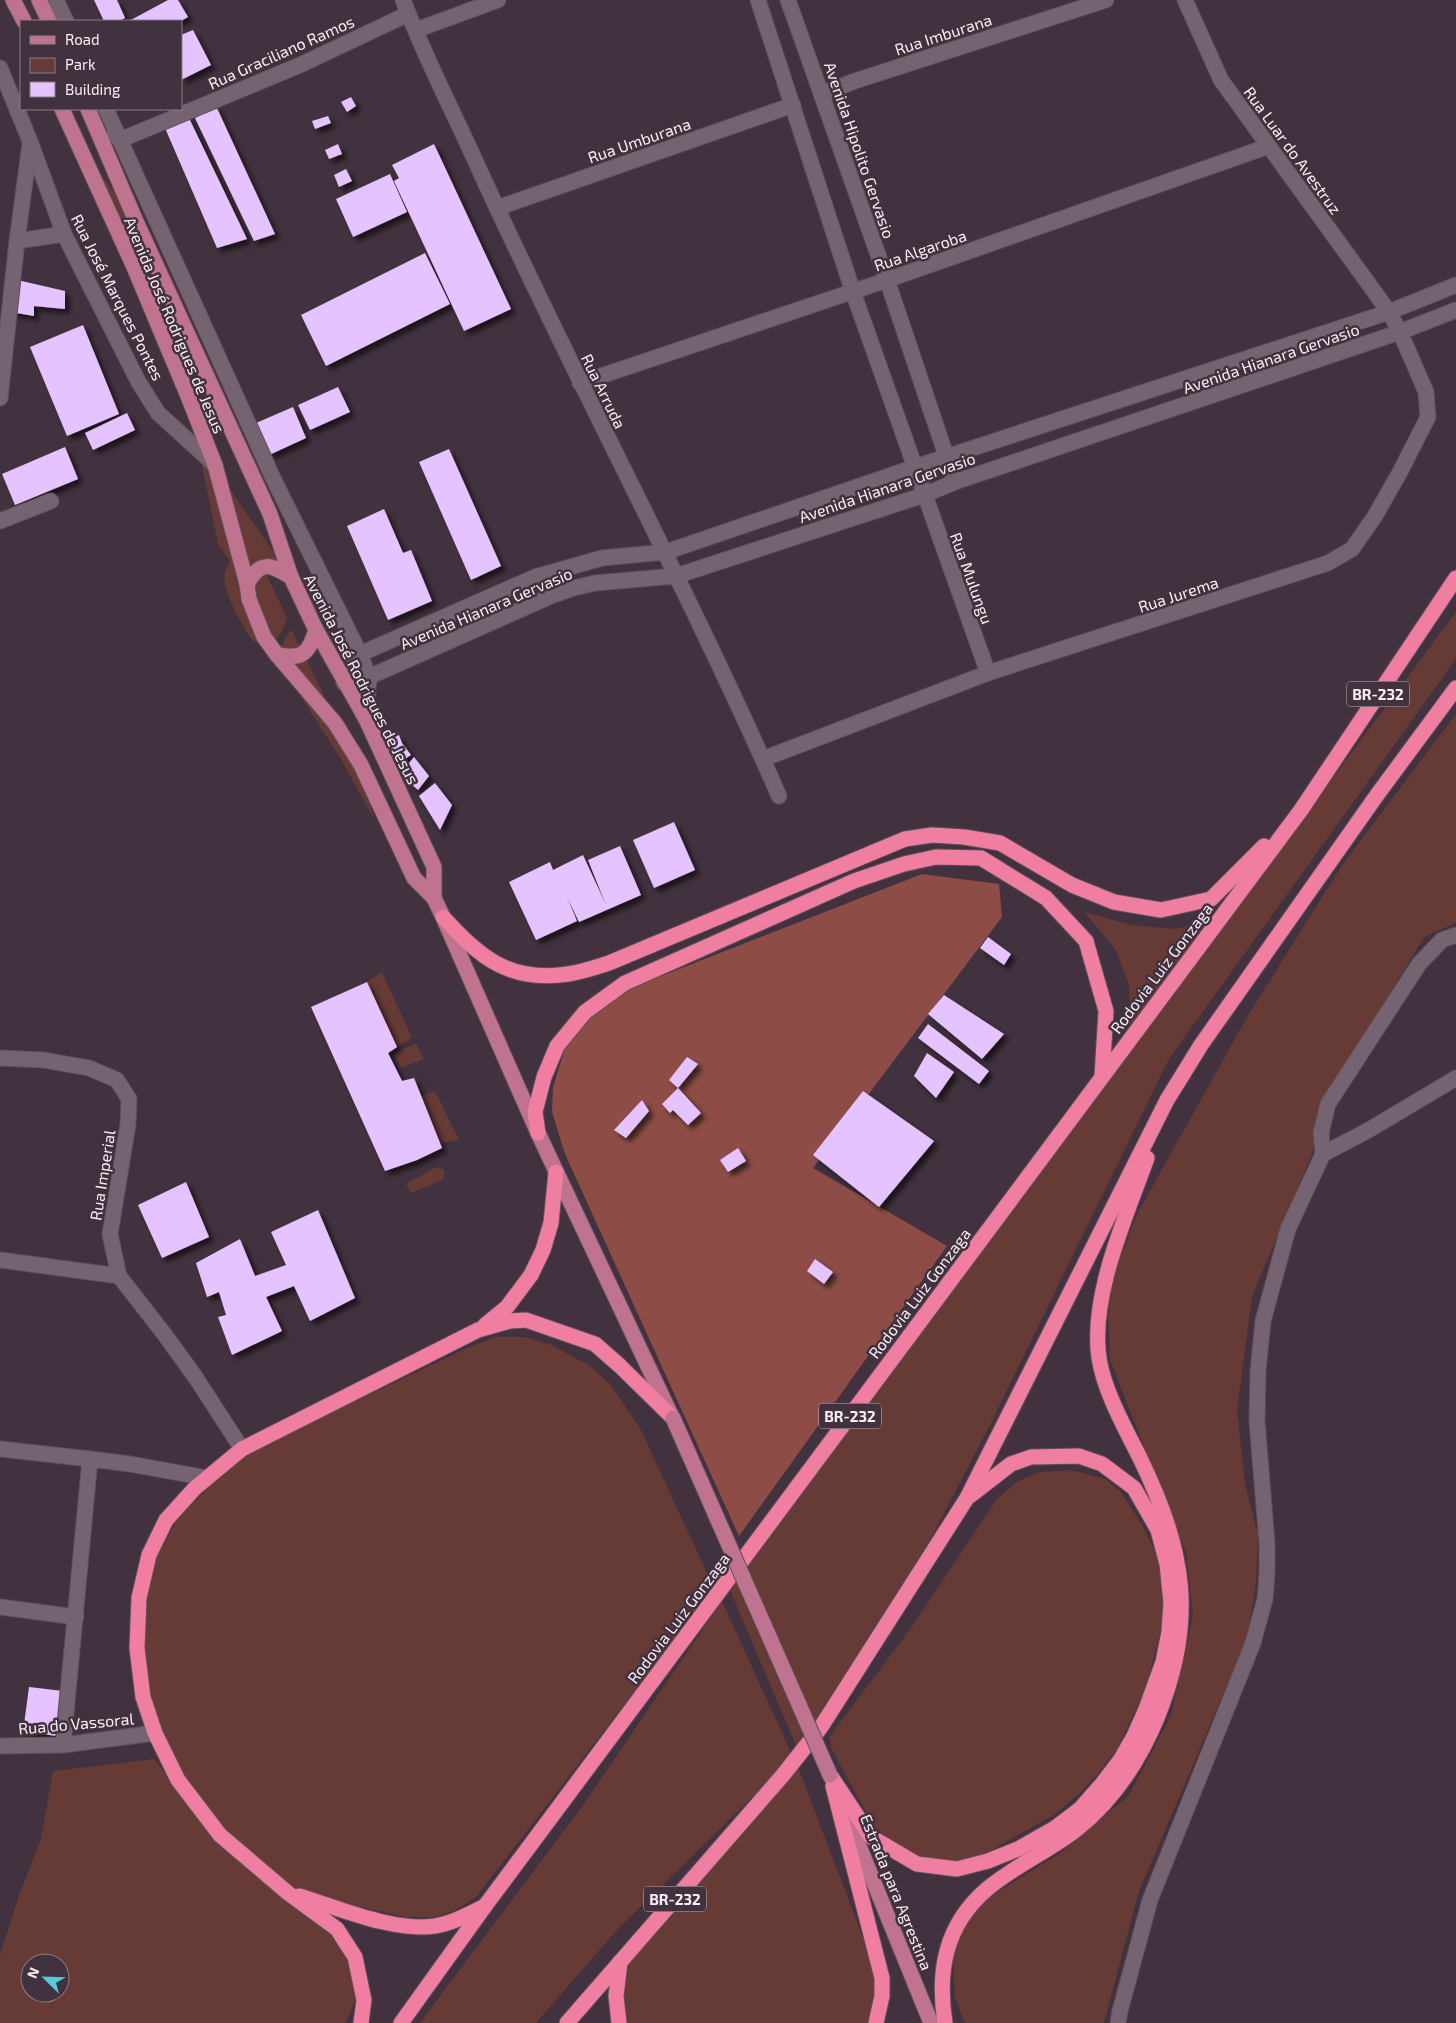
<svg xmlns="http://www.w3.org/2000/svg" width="1456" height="2023" font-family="'Exo 2',sans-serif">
  <defs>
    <filter id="shadow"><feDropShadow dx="4.5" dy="4.5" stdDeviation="2.5" flood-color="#0009"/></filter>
  </defs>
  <rect width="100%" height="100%" fill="#42313e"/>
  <g fill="#663a35" fill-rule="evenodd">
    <path d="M85,154L135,219L165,340L227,485L291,577L263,567L287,618C280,639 275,644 253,641C243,627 220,588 225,572C226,568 229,564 230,561L218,544L188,396Z"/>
    <path d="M1456,612V659L1169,1059L990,1425L933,1534L847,1678L797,1748L730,1590Z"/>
    <path d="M291,629C323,691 354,754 375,821L342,761L283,669L276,649L282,645Z"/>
    <path d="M1456,714V923L1424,937L1323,1103L1312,1154L1252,1296L1237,1411L1245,1484L1258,1535L1256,1583L1247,1638L1138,1894L1104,2023H965L955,1998L953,1959L961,1928L988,1898L1060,1853L1129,1795L1171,1715L1193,1616L1186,1553L1110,1360L1108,1310L1113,1277L1137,1214L1247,1017L1343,864Z"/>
    <path d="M1084,912L1132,925L1175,929L1215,919L1130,1027L1129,985L1116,950Z"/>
    <path d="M382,972L412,1038L397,1047L367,982Z"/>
    <path d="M416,1043L424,1059L401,1068L394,1054Z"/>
    <path d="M435,1091L459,1140L440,1143L421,1096Z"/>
    <path d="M436,1167L445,1170L443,1180L411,1193L406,1184Z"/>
    <path d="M495,1337H525L551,1345L589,1365L610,1384L640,1428L714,1588L476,1897L456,1910L434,1917H406L312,1896L291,1887L227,1832L184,1776L159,1727L148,1689L145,1651L146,1601L158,1555L177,1520L209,1487L246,1453L463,1350Z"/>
    <path d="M1070,1470L1105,1479L1121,1492L1140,1521L1158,1557L1163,1596V1621L1146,1688L1117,1749L1098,1774L1078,1795L1054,1815L986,1853L952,1862L914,1855L877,1832L832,1750L829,1737L911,1628L997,1499L1018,1481L1040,1472Z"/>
    <path d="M722,1601L793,1757L617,1930L536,2023H420L583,1805Z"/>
    <path d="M154,1759L214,1835L329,1930L348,1962L356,1998L346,2023H0V1955L19,1895L41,1839L53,1771ZM30,1963H60V1993H30Z"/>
    <path d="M797,1764L878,1977L872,2023H622L619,1996L625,1965Z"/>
  </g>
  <path fill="#8d4d46" d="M922,874L999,884L1002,917L813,1168L947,1246L739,1536L565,1154L552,1112L553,1087L566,1045L594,1010L633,987Z"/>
  <g fill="#e4c3ff" filter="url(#shadow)">
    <path d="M94,0H117L125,18L119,21H104Z"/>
    <path d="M168,0H178L188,17L181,21H129Z"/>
    <path d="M193,30L211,65L181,80V35Z"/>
    <path d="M351,97L356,106L347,112L341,102Z"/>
    <path d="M216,106L275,234L254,241L195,118Z"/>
    <path d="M188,116L247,239L217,248L165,128Z"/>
    <path d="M328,116L331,123L315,129L312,121Z"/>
    <path d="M338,144L342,154L329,159L325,150Z"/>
    <path d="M434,144L511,309L464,331L394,181L399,178L392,165Z"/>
    <path d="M346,169L352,181L339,187L334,175Z"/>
    <path d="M390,174L407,212L353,237L336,199Z"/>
    <path d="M425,253L450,304L326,366L301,315Z"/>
    <path d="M13,279L65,291V309L34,306V316L11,312Z"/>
    <path d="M83,325L119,414L67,436L30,347Z"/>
    <path d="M338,387L350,412L310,430L298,405Z"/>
    <path d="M293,407L306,438L269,455L256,423Z"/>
    <path d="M127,413L135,430L93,450L85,433Z"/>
    <path d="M65,447L78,479L15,505L2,474Z"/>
    <path d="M449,449L501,566L471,580L419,462Z"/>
    <path d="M384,509L403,553L411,550L432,601L388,620L347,526Z"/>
    <path d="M399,735L402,743L411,755L395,765L384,741Z"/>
    <path d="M414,757L429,776L418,790L400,774Z"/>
    <path d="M435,783L452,805L440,830L419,796Z"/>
    <path d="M674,822L695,870L654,888L633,840Z"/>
    <path d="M620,846L641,895L579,922L567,897L577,921L536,940L509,882L550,862L553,870L583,855L606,905L588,860Z"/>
    <path d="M988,937L1011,954L1004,965L980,948Z"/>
    <path d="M367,982L397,1047L388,1053L402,1081L414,1078L442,1148L417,1160L385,1171L311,1007Z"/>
    <path d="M944,995L1004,1034L982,1059L928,1014Z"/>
    <path d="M928,1024L989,1071L979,1084L918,1038Z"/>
    <path d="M927,1053L954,1072L936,1098L914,1076Z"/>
    <path d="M687,1057L698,1064L678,1088L669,1080Z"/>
    <path d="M678,1088L701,1113L688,1125L673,1110L670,1113L662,1104Z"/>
    <path d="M863,1091L934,1141L879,1207L813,1155Z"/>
    <path d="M642,1100L649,1111L626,1138L614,1130Z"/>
    <path d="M738,1148L746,1161L728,1172L720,1160Z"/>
    <path d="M186,1182L209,1237L162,1258L138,1205Z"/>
    <path d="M318,1210L355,1298L310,1321L294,1286L266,1297L282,1331L232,1355L218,1317L226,1315L219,1292L207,1297L196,1263L240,1239L255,1276L286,1265L271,1232Z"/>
    <path d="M815,1259L833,1272L824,1284L807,1271Z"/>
    <path d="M29,1687L63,1691L58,1736L23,1732Z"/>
  </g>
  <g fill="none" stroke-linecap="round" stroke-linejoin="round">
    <defs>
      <g id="minor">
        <path d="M56,0L66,21"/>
        <path d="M403,0C425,58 454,113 479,169C575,380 686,584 779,796"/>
        <path d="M758,0L853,292L988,673"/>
        <path d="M788,0L887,280L955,482"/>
        <path d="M416,30L498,0"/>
        <path d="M0,68L30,141L64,234L138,381L158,413L215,465"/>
        <path d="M821,94L855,81L1106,0"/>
        <path d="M106,109L273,478L360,654L369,677"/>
        <path d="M114,134L120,140L300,65L408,14"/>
        <path d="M497,208L793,105"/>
        <path d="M17,241L64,234"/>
        <path d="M580,383L887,280L1269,146"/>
        <path d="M0,398L17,241L30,144"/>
        <path d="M0,521L51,501"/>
        <path d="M344,683L360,654L535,577L602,558L666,552L915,467L1389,312L1456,285"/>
        <path d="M366,719L369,677L551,596L574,588L595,583L676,576L924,495L955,482L1400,332L1456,310"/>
        <path d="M763,759L988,673L1328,563L1352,549L1375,516L1400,472L1428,417L1426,392L1400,332L1389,312L1221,80L1185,0"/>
        <path d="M0,1058L43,1060L89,1068L117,1080L129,1099L128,1124L110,1234L119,1276L165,1335L196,1378L242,1449"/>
        <path d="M1323,1154L1367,1131L1456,1078"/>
        <path d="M0,1260L119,1276"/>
        <path d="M0,1449L90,1459"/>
        <path d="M0,1607L76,1617"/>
        <path d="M63,1745L90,1459L130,1464L207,1478"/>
        <path d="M0,1746L63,1745L155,1733"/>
        <path d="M1118,2023L1120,2011L1150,1900L1253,1643L1265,1599L1267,1574V1543L1257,1421L1258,1371L1263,1321L1288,1229L1323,1154L1321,1133L1328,1104L1419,964L1442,940L1456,935"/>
      </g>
      <g id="major">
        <path d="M13,0L24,21"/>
        <path d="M39,0L49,21"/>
        <path d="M62,109L134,267L188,396L215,465L247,584L249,599L264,637L277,655L335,723L361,765L414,878L434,898"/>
        <path d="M88,109L135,219L270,514L291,577L316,630L366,719L434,867V898L443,917L538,1133L671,1415"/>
        <path d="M247,584C261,560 269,564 291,577"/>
        <path d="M277,655C302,659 308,655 316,630"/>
        <path d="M844,1809L931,2023"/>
      </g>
      <g id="highway">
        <path d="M443,917C480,957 509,983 568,974C582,972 596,967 609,963L905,839L932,835L964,837L1000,843L1072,885L1114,902L1161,910L1211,899L1264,846"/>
        <path d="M538,1133L535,1112L544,1077L557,1046L585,1012L625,983L854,881L904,864L936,857L981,858L1046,898L1086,941L1106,1011L1102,1076"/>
        <path d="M485,1325L507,1307L531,1275L543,1250L551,1223L556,1172"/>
        <path d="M830,1775L871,1837L917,1864L957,1869L988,1861L1018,1849L1055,1828L1080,1809L1102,1784L1121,1759L1134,1736L1146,1709L1163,1662L1169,1632L1171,1603L1167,1564L1158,1530L1134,1488L1102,1464L1079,1456L1031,1457L1011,1464L971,1495"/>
        <path d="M833,1786L882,1978V1996L876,2023"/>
        <path d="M299,1896C339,1908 393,1932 435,1926C453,1923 469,1914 485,1906"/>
        <path d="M361,2023L364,2000L355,1957L337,1929L288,1893L220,1835L178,1780L155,1733L143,1697L137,1648L139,1598L149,1555L166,1520L195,1488L242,1449L478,1330L510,1321L526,1320L595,1344L620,1366L673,1418"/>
        <path d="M401,2023L485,1906L1301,810L1456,578"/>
        <path d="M567,2023L783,1775L821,1727L967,1498L1167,1100L1201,1045L1377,795L1456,688"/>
        <path d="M619,2023L616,1996L620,1962"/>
        <path d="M945,2023C937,1971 945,1925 987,1889C1014,1866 1049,1851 1077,1829C1114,1800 1139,1761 1157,1718C1197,1620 1185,1551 1140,1458C1125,1428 1104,1391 1099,1358C1090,1295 1126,1217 1147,1158"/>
      </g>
    </defs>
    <use href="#minor" stroke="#5e505b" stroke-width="17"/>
    <use href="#major" stroke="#5e505b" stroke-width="17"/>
    <use href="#highway" stroke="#5e505b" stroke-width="17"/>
    <use href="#minor" stroke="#766371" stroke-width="15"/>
    <use href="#major" stroke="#bf738e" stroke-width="15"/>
    <use href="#highway" stroke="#ef7ea1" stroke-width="15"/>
    <defs>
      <path id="major-bridge" d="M673,1418L830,1775"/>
    </defs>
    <use href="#major-bridge" stroke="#5e505b" stroke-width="17" stroke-linecap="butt"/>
    <use href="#major-bridge" stroke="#bf738e" stroke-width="15"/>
  </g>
  <g text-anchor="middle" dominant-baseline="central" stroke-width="5" stroke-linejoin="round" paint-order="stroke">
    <g fill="#42313e" stroke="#c2b5bf" stroke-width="1">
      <rect x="1347" y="681.5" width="62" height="25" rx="4"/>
      <rect x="819" y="1403.5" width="62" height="25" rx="4"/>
      <rect x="644" y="1886.5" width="62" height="25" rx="4"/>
    </g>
    <g font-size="15" font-weight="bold" fill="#f9eef6">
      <text x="1378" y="694">BR-232</text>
      <text x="850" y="1416">BR-232</text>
      <text x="675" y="1899">BR-232</text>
    </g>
    <g font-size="16" fill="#f9eef6" stroke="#42313e">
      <text transform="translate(943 34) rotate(-18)">Rua Imburana</text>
      <text transform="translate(281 52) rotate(-24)">Rua Graciliano Ramos</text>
      <text transform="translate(639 140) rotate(-19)">Rua Umburana</text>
      <text transform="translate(860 150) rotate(71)">Avenida Hipolito Gervasio</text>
      <text transform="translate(1293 150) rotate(54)">Rua Luar do Avestruz</text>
      <text transform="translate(920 250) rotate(-19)">Rua Algaroba</text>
      <text transform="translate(118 297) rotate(63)">Rua José Marques Pontes</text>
      <text transform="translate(175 325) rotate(67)">Avenida José Rodrigues de Jesus</text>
      <text transform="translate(1271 358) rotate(-19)">Avenida Hianara Gervasio</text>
      <text transform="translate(604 391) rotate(64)">Rua Arruda</text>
      <text transform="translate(887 487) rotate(-19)">Avenida Hianara Gervasio</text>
      <text transform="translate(972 578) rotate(70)">Rua Mulungu</text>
      <text transform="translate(1178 594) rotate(-18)">Rua Jurema</text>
      <text transform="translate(486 608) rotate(-23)">Avenida Hianara Gervasio</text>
      <text transform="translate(362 679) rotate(63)">Avenida José Rodrigues de Jesus</text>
      <text transform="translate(1161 968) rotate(-53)">Rodovia Luiz Gonzaga</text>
      <text transform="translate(102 1175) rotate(-81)">Rua Imperial</text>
      <text transform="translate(919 1293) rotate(-53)">Rodovia Luiz Gonzaga</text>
      <text transform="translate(678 1618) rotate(-53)">Rodovia Luiz Gonzaga</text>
      <text transform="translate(76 1723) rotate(-5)">Rua do Vassoral</text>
      <text transform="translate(897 1892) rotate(68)">Estrada para Agrestina</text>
    </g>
  </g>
  <rect x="20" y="20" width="162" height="90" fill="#42313e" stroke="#8b7d88"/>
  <rect x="30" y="36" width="25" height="8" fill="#bf738e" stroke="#8b7d88"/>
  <text x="65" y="45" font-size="15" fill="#f9eef6">Road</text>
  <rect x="30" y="58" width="25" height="15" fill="#663a35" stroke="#8b7d88"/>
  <text x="65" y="70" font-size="15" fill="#f9eef6">Park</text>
  <rect x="30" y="82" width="25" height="15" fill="#e4c3ff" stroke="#8b7d88"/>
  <text x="65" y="95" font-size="15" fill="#f9eef6">Building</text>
  <g transform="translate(45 1978) rotate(293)"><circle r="24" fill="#42313e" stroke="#8b7d88"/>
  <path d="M0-4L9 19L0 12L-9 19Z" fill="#53cbda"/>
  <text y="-8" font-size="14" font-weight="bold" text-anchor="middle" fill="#f9eef6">N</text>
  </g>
</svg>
